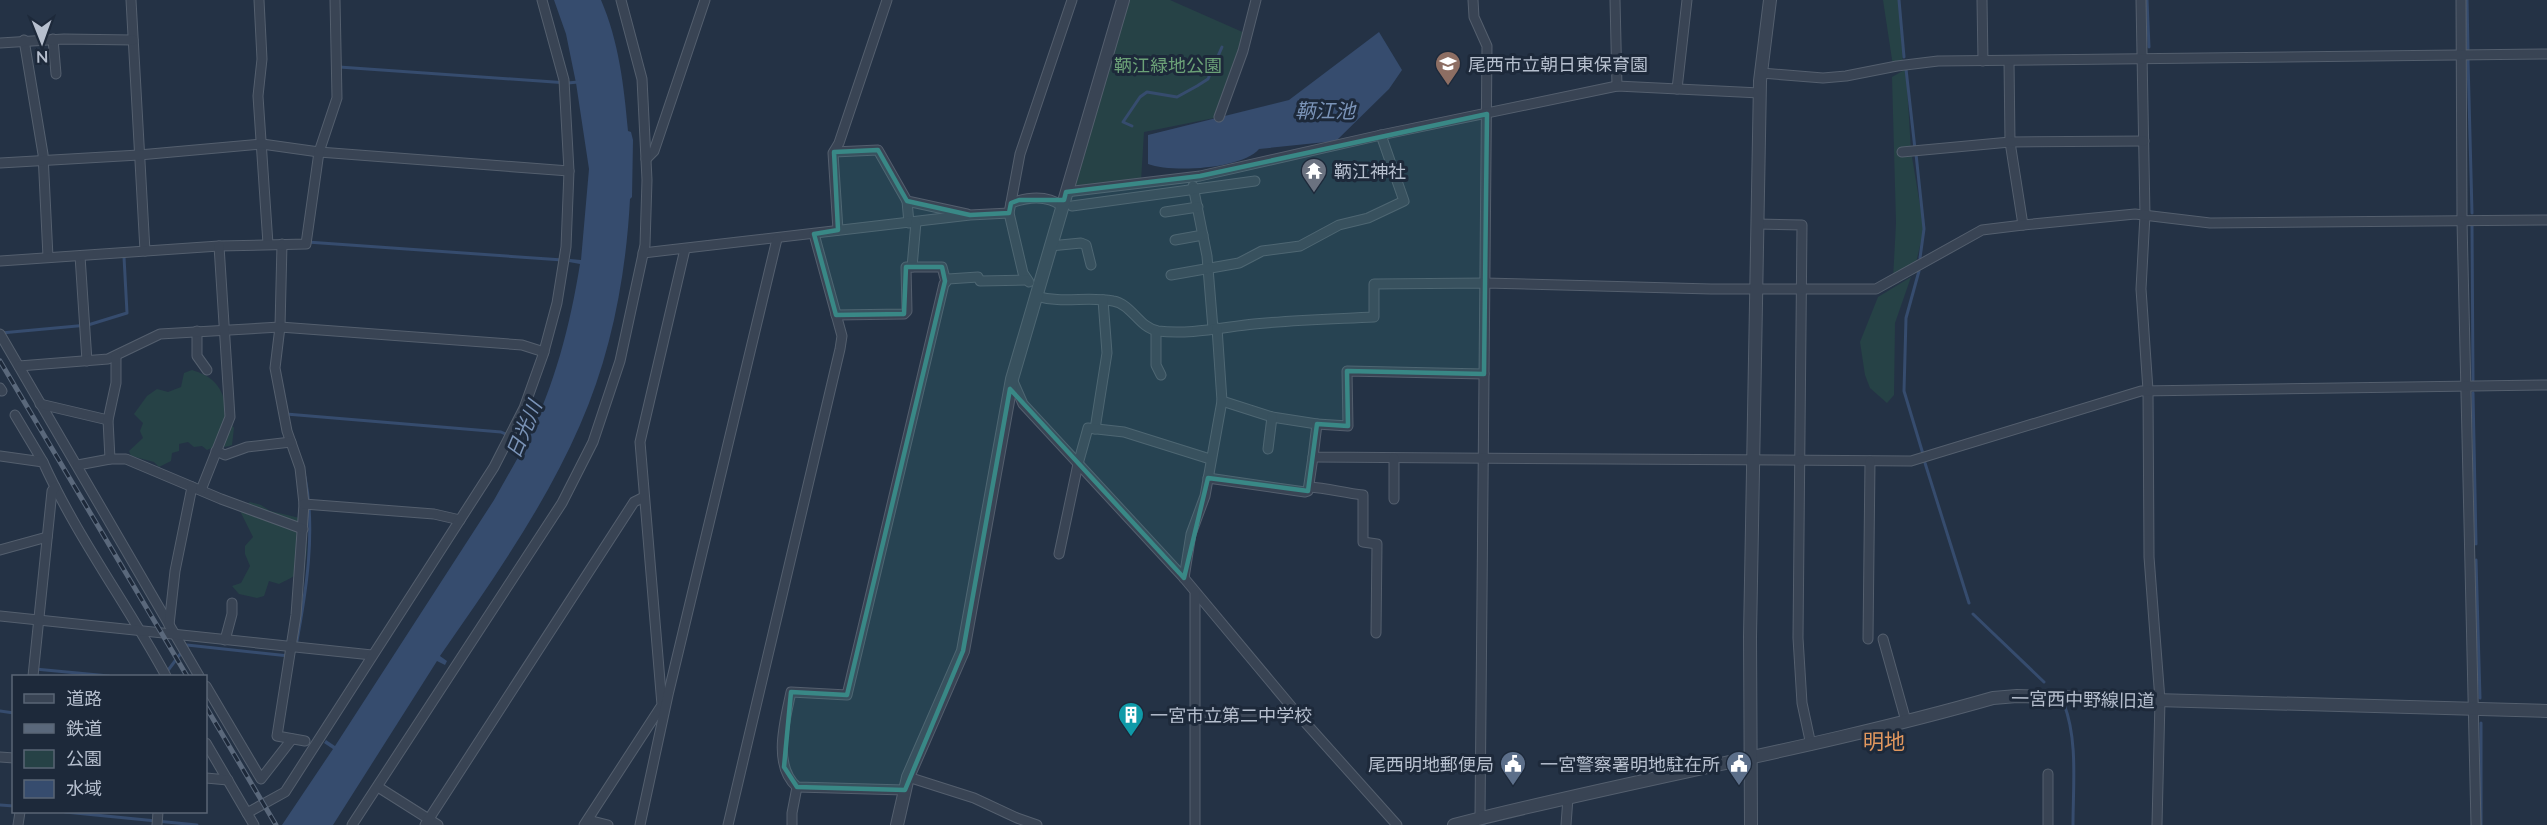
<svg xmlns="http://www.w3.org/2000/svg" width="2547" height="825" font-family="Lato,'Noto Sans JP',sans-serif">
  <rect width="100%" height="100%" fill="#243245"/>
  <g fill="#264246">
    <path d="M1123,0H1170L1247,34L1219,117L1144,132L1141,182L1066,192Z"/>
    <path d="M1883,0H1899L1903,65L1893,66Z"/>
    <path d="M1906,69L1911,151L1924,229L1915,267L1893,279L1896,223L1892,77Z"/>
    <path d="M1911,277L1895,323L1894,395L1887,403L1870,388L1865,375L1860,342L1878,297Z"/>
    <path d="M192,370C211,376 221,384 226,406C228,414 228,421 234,428L232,445C223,449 216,445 207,450L202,446L194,447L188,442L179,444V451L172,453L171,461L159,467L154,462L131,456L129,451L143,438L140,431L143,423L134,414L147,396L157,389L168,392L181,387L184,373Z"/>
    <path d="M250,502L261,505L270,511L300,518C307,531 311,561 299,572C294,577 285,581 279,584L269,581L264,596L257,598L239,594L232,586L241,583L250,566L245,554V546L253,537L240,511Z"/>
  </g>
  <g fill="#364c6e">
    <path d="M554,0H601C619,42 624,86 628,131L631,132L633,140L632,197L630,199C626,276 611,355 580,425C545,506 490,584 440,656L447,661L445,665L437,661L333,825H282L333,749L324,743L326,740L335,746L494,500L525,445L516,440L517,437L527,441C555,384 570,326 580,264L569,262L570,259L581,260L589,169L576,83L566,34Z"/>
    <path d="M1379,32L1402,70L1389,89L1336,141L1259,149C1242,169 1172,173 1148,164V135L1289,100Z"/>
  </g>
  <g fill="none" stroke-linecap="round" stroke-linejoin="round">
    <g stroke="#364c6e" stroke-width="3">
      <path d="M1899,0L1904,57"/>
      <path d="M2147,0L2149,47"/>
      <path d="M2467,0L2468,49"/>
      <path d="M2468,60L2472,213"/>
      <path d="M339,67L568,83L578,82"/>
      <path d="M1906,69L1915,149"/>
      <path d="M1132,126L1123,122L1140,97L1147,92L1177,97L1197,86L1208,79L1222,47"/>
      <path d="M1916,154L1924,229L1920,258"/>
      <path d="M2472,226L2473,380"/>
      <path d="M307,242L563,260"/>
      <path d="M1919,271L1906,318L1904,391L1923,454"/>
      <path d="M1,333L88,325L127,313L124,257"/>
      <path d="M2473,393L2476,544"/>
      <path d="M286,414L501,432L519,440"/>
      <path d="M1925,463L1969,603"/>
      <path d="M2476,560L2480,698"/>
      <path d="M1973,614L2044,682"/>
      <path d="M296,646C306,593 316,531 305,477"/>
      <path d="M35,669L109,676"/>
      <path d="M166,673L187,645L289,656"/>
      <path d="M2064,704C2078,740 2073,786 2073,825"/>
      <path d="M0,711L14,713"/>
      <path d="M2481,723V825"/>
      <path d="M0,805L14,806"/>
      <path d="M65,812L197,825"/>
      <path d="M1484,825V824"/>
    </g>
    <defs>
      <g id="minor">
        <path d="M131,0L145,251"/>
        <path d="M259,0L262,59L258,96L268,244"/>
        <path d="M1473,0L1474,17L1487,46L1480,818"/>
        <path d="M1615,0L1617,86"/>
        <path d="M1982,0L1983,61"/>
        <path d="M2141,0L2145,215L2141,289L2148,390L2149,557L2160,700L2157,825"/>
        <path d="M2461,0L2462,221L2476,825"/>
        <path d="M53,39L56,74"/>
        <path d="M24,40L43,154L48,257"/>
        <path d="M0,43L64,39L133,40"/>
        <path d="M2009,61L2010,142L2023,225"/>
        <path d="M1761,73L1823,78L1846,76L1897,66L1938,61L2547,54"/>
        <path d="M1677,89L1687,0"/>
        <path d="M1219,117L1243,51L1256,0"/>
        <path d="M834,152L878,150L907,201L967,214"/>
        <path d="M1902,152L2010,142L2144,141"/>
        <path d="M646,159L654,151L705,0"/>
        <path d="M0,163L139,155L262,144L319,152L569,171"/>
        <path d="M1193,186L1207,256L1213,329"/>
        <path d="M1066,192L1200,176L1381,135L1617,86L1760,93"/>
        <path d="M907,201L909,223"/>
        <path d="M1011,203C1028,197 1047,195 1062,206"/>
        <path d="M1072,206L1255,181"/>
        <path d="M1165,212L1198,207"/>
        <path d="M1757,224L1802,225L1798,638L1802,703L1811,745"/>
        <path d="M838,230L833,153L839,143L887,0"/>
        <path d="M1175,240L1203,235"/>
        <path d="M282,244L280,327L275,368L287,431L300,468L304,504L296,615L277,736L305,741"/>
        <path d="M1050,246L1081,243L1086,245L1091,265"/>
        <path d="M643,253L970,215L1009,213"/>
        <path d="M80,256L87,361"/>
        <path d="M0,261L219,246L306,244L319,152L337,98L335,0"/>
        <path d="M912,267L916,222"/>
        <path d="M1171,275L1239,263L1262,251L1300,246L1339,225L1368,218L1404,201L1381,135"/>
        <path d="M1029,282L1023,273L1009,213L1020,154L1072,0"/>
        <path d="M1036,296C1062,304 1087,296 1113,301C1132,304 1139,328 1158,331C1189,335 1224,327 1254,324C1294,320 1334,319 1374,317V284L1485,283L1711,289H1876L1982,230L2023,225L2135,214L2210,223L2547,220"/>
        <path d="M836,315L904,314L907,311L906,267H942L946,282"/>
        <path d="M197,331V356L207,370"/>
        <path d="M1156,331V365L1161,375"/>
        <path d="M0,334L199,676"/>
        <path d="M19,366L108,359L160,334L280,327L522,345L544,352"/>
        <path d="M1012,379L1023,404L1184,578L1295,711L1397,825"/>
        <path d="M0,388L2,391"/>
        <path d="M1222,401L1272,417L1317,424L1313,457L1911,461L2141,391L2547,385"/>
        <path d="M40,404L108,420"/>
        <path d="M15,415L43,462"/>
        <path d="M1317,424L1348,426L1347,371L1484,374"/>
        <path d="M1095,429L1107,353L1103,300"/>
        <path d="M1268,449L1272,417"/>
        <path d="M216,451L225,455L247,447L291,442"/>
        <path d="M0,456L43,462C77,537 127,604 166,676"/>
        <path d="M110,459L108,420L116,383V356"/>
        <path d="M78,465L110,459H126L221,499L303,529"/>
        <path d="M1208,478L1305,492L1308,491L1313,457"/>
        <path d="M1309,487C1327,488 1344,493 1363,495V542L1377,544L1376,633"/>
        <path d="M201,490L230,417L219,246"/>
        <path d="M1394,499V458"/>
        <path d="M304,504L434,514L460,520"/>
        <path d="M0,550L47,537"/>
        <path d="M1059,554L1078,464L1088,428L1124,432L1210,459"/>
        <path d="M1184,578L1191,534L1205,496L1222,401L1217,328"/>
        <path d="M0,616L372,655"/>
        <path d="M169,625L175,571L192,487"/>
        <path d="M1868,639L1870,461"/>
        <path d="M1883,639L1906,721"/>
        <path d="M225,640L232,614V603"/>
        <path d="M33,676L52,491L55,487"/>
        <path d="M206,686L261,779L292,739"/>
        <path d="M1197,719L1295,711"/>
        <path d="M206,743L254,825"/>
        <path d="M0,757L14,758"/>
        <path d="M908,777L974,798L1017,818L1037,825"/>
        <path d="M206,778L228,780"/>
        <path d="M378,787L438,825"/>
        <path d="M905,790L797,787C772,765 785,721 791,692L847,695L944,284L948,279L978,277L980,281L1027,280"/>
        <path d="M247,813L285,792L494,467L524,408L543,355L557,303L566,247L569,171L564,80L542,0"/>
        <path d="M588,820L608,825"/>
        <path d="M18,825L20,812"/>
        <path d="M157,825L158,812"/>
        <path d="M352,825L562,503L593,442L620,361L645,245L647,180L642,79L621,0"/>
        <path d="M425,825L634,502L644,497"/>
        <path d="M584,825L662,705L640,442L685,249"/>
        <path d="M640,825L668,695L777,239"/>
        <path d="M728,825L840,349L842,336L814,234"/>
        <path d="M792,825V813L797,787"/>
        <path d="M1195,825V594"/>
        <path d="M1566,825L1568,798"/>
        <path d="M2048,825V774"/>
      </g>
      <g id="tertiary">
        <path d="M897,825L908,777L963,651L1012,379L1123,0"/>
        <path d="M1454,825C1633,779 1815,749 1993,698L2017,696L2547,711"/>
        <path d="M1751,825L1750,637L1760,81L1770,0"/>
      </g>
    </defs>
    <use href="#minor" stroke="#545f6e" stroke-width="11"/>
    <use href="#tertiary" stroke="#545f6e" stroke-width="14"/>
    <use href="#minor" stroke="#394454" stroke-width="9"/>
    <use href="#tertiary" stroke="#394454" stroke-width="12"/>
    <defs>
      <g id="rail">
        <path d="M0,361L187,676"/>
        <path d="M206,707L276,825"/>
      </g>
    </defs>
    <use href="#rail" stroke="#5a687b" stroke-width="5"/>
    <use href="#rail" stroke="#1d293a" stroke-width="3" stroke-dasharray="9" stroke-linecap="butt"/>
  </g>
  <path fill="#398886" fill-opacity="0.2" stroke="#398886" stroke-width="4.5" stroke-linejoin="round" d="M1487,114L1484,374L1347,371L1348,426L1317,424L1308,491L1208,478L1184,578L1010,389L963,651L905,790L797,787L784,767L791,692L847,695L945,281L942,267H906L904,314L836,315L814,234L838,230L834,152L878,150L907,201L970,215L1009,213L1011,203L1019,200H1064L1066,192L1200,176Z"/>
  <defs>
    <symbol id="school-pin" viewBox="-11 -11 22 30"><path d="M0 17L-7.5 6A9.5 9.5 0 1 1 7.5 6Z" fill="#8d6e63" stroke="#1d293a"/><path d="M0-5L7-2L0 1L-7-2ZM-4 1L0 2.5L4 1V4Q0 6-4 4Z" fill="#fff"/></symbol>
    <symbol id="temple-pin" viewBox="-11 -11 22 30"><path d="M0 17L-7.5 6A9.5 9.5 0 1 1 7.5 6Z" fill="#6b7280" stroke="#1d293a"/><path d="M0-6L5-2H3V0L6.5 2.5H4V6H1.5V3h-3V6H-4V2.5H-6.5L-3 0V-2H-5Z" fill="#fff"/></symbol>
    <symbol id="building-pin" viewBox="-11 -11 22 30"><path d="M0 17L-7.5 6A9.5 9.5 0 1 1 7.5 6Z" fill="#0f9aa8" stroke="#1d293a"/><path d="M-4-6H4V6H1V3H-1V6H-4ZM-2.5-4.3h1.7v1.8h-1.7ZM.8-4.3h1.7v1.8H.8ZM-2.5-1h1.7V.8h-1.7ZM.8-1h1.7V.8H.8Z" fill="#fff"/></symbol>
    <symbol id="civic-pin" viewBox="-11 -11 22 30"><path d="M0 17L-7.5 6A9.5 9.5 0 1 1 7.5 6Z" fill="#5c6f8a" stroke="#1d293a"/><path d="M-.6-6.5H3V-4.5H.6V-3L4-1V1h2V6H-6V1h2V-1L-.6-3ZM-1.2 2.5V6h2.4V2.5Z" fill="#fff"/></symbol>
  </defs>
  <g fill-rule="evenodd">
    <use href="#school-pin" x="1433" y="49" width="30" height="40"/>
    <use href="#temple-pin" x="1299" y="156" width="30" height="40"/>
    <use href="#building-pin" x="1116" y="700" width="30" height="40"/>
    <use href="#civic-pin" x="1498" y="749" width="30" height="40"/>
    <use href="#civic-pin" x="1724" y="749" width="30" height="40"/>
  </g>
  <g text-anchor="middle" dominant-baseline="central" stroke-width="6" stroke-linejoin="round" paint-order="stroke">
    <g font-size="18" fill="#b6bfce" stroke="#1d293a" text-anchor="start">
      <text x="1468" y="64">尾西市立朝日東保育園</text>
      <text x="1334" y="171">鞆江神社</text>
      <text x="1150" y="715">一宮市立第二中学校</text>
      <text x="1494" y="764" text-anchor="end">尾西明地郵便局</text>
      <text x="1720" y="764" text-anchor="end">一宮警察署明地駐在所</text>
    </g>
    <g font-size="18" fill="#6ba177" stroke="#1d293a">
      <text x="1168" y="65">鞆江緑地公園</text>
    </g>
    <g font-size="18" fill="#b6bfce" stroke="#1d293a">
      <text transform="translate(2083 699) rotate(1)">一宮西中野線旧道</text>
    </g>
    <g font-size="20" font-style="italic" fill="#7b94b8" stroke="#1d293a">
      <text x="1325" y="110">鞆江池</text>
      <text transform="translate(523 429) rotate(-67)">日光川</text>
    </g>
    <g font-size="21" fill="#e1975e" stroke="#1d293a">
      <text x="1884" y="740">明地</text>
    </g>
  </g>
  <rect x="12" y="675" width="195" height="138" fill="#1d293a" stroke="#5a6575" stroke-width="1.5"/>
  <rect x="24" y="694" width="30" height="9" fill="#394454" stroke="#5a6575" stroke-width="1.5"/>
  <text x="66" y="705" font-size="18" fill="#b6bfce">道路</text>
  <rect x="24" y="724" width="30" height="9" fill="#5a687b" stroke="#5a6575" stroke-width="1.5"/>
  <text x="66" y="735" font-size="18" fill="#b6bfce">鉄道</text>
  <rect x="24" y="750" width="30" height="18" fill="#264246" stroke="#5a6575" stroke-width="1.5"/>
  <text x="66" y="765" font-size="18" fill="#b6bfce">公園</text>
  <rect x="24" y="780" width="30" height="18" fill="#364c6e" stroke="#5a6575" stroke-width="1.5"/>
  <text x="66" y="795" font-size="18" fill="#b6bfce">水域</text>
  <g transform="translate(42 42) rotate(179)" stroke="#1d293a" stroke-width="4.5" paint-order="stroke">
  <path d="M0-4.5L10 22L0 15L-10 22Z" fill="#b6bfce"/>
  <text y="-9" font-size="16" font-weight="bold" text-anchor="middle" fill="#b6bfce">N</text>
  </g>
</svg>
